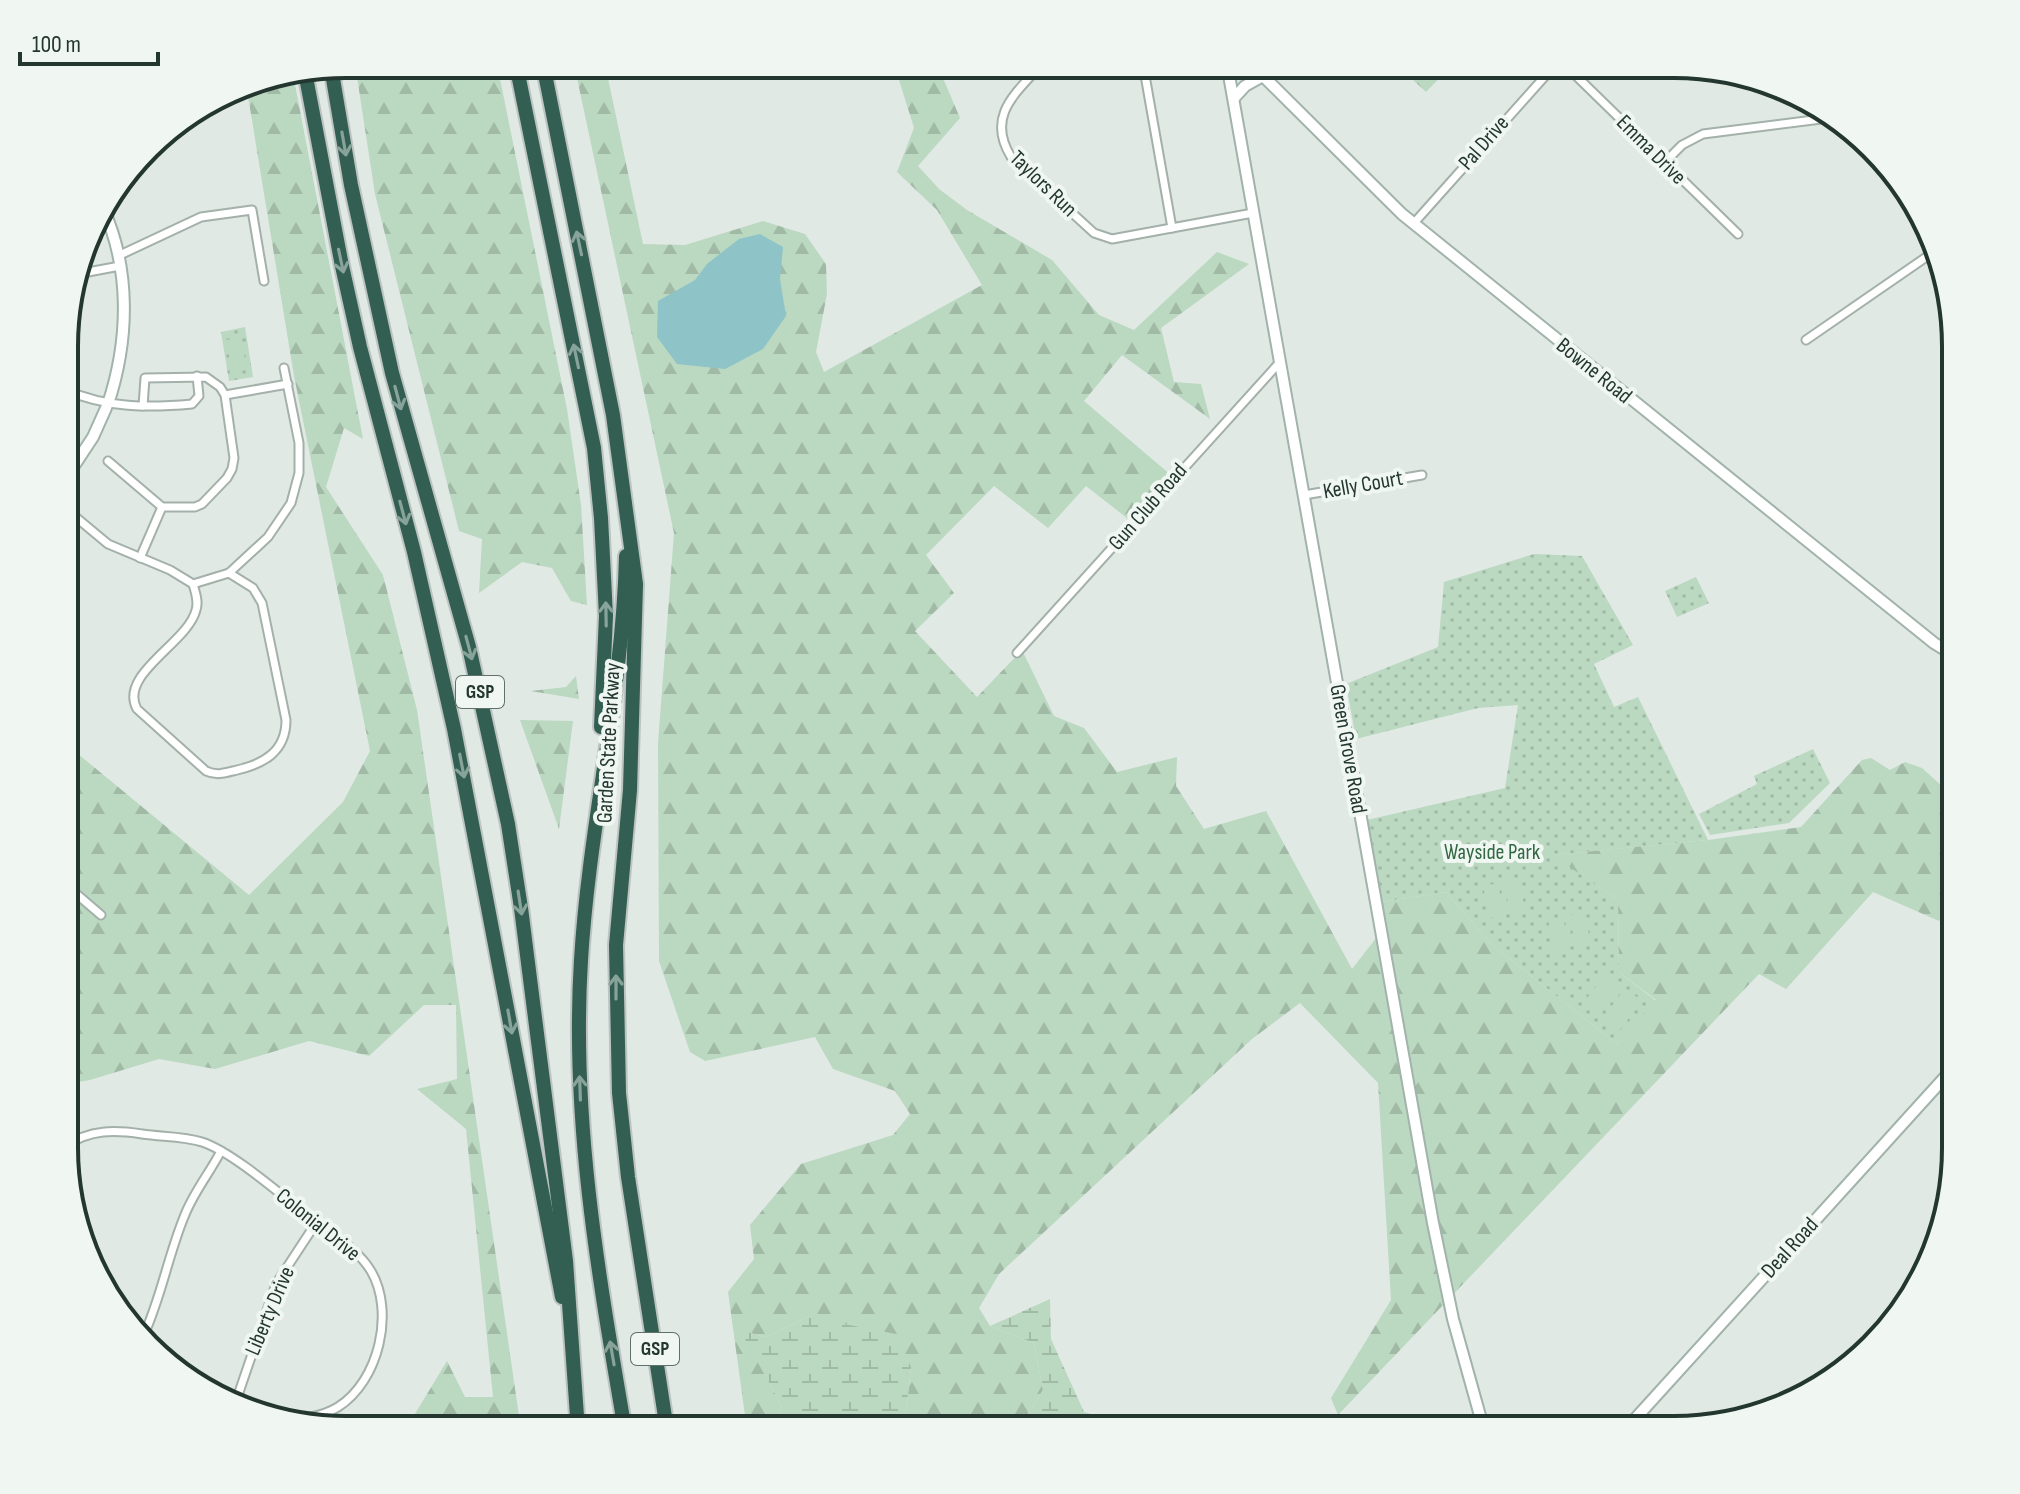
<svg xmlns="http://www.w3.org/2000/svg" width="2020" height="1494" font-family="'Sofia Sans Condensed',sans-serif">
  <defs>
    <pattern id="grass-dots" width="8" height="8" patternUnits="userSpaceOnUse" patternTransform="scale(2)"><rect width="8" height="8" fill="#bbd8c1"/><path d="M2 2h.1M6 6h.1" fill="none" stroke="#a0baa6" stroke-width="1.8" stroke-linecap="round"/></pattern>
    <pattern id="forest-firs" width="22" height="20" patternUnits="userSpaceOnUse" patternTransform="scale(2)"><rect width="22" height="20" fill="#bbd8c1"/><path d="M5 1l3.5 6h-7zM16 11l3.5 6h-7z" fill="#a0baa6"/></pattern>
    <pattern id="wetland-marsh" width="20" height="14" patternUnits="userSpaceOnUse" patternTransform="scale(2)"><rect width="20" height="14" fill="#bbd8c1"/><path d="M1 5h8M5 5V1M11 12h8M15 12V8" fill="none" stroke="#a0baa6"/></pattern>
  </defs>
  <rect width="100%" height="100%" fill="#e0e9e4"/>
  <g fill="url(#grass-dots)">
    <path d="M245,327L253,377L229,381L221,332Z"/>
    <path d="M1534,554L1582,556L1633,645L1594,664L1614,707L1638,697L1708,840L1553,855L1618,900L1619,972L1656,1001L1617,1044L1491,944L1446,892L1381,902L1367,820L1505,788L1518,705L1478,708L1356,739L1346,684L1438,647L1444,582Z"/>
    <path d="M1696,577L1709,603L1677,617L1665,591Z"/>
    <path d="M1813,749L1830,783L1789,823L1710,835L1699,814L1757,784L1754,776Z"/>
  </g>
  <g fill="url(#forest-firs)">
    <path d="M355,64H497L567,409L581,505L587,605L571,601L552,568L522,562L479,593L482,539L459,531L375,194Z"/>
    <path d="M574,64H605L643,244L685,245L763,221L805,234L826,264L827,294L816,352L824,372L982,285L937,210L897,172L914,128L894,64H937L960,118L918,166L939,189L967,210L1052,260L1099,315L1134,330L1217,252L1249,264L1161,328L1174,382L1201,384L1210,419L1122,355L1084,401L1172,476L1132,522L1086,486L1048,528L994,486L926,555L954,593L915,631L977,697L1022,650L1054,716L1084,728L1117,772L1177,757L1176,786L1204,829L1266,811L1352,969L1380,933L1381,902L1446,892L1491,944L1617,1044L1656,1000L1619,972L1618,900L1552,855L1708,840L1801,827L1862,760L1871,758L1890,770L1905,762L1922,768L1955,798V900L1939,921L1873,892L1786,989L1759,974L1338,1415L1331,1398L1391,1300L1378,1083L1300,1003L1252,1039L999,1274L979,1308L990,1326L1034,1343L1043,1390L1018,1430H904L911,1367L808,1317L766,1337L741,1331L782,1406L773,1430H747L728,1292L754,1259L750,1225L801,1164L893,1135L910,1114L895,1091L833,1069L815,1037L705,1061L690,1052L659,961L658,743L674,533Z"/>
    <path d="M1396,64H1453L1426,92Z"/>
    <path d="M293,74L363,439L344,428L326,487L383,575L417,710L521,1430L368,1429L378,1415L407,1427L447,1361L465,1397H493L466,1129L417,1089L457,1079L456,1005H424L369,1056L309,1041L215,1069L159,1059L90,1080L66,1084V744L249,895L343,802L370,751L294,376L246,84Z"/>
    <path d="M576,676L579,699L531,691L566,687Z"/>
    <path d="M520,720L573,721L559,829Z"/>
  </g>
  <g fill="url(#wetland-marsh)">
    <path d="M1050,1299L1051,1339L1084,1412L1136,1427L1135,1430H1018L1043,1390L1034,1343L990,1326Z"/>
    <path d="M808,1317L896,1334L911,1367L904,1430H773L782,1406L740,1330L766,1337Z"/>
  </g>
  <g fill="#bbd8c1">
    <path d="M241,337L247,369L232,372L226,340Z"/>
    <path d="M1519,878L1525,911L1510,914L1504,881Z"/>
    <path d="M1498,883L1504,915L1489,918L1483,886Z"/>
    <path d="M1584,912L1591,944L1576,948L1569,915Z"/>
    <path d="M1563,917L1570,949L1555,952L1548,920Z"/>
    <path d="M1606,973L1623,986L1600,1015L1583,1003Z"/>
    <path d="M1625,988L1642,1001L1620,1030L1603,1018Z"/>
  </g>
  <path fill="#8ec3c8" d="M760,234L783,247L780,279L786,316L763,349L725,369L677,364L657,337L658,301L695,280L707,264L739,239Z"/>
  <g fill="none" stroke-linecap="round" stroke-linejoin="round">
    <defs>
      <g id="street">
        <path d="M1042,64C1015,94 986,116 1011,157L1094,233L1112,239L1253,213"/>
        <path d="M1143,64L1172,228"/>
        <path d="M1565,65L1738,234"/>
        <path d="M1665,162L1682,145L1703,134L1837,117"/>
        <path d="M1414,223L1555,65"/>
        <path d="M120,255L201,217L252,210L264,281"/>
        <path d="M76,278L88,272L120,266"/>
        <path d="M1806,340L1935,251"/>
        <path d="M66,390C106,408 149,408 192,404L199,396L197,376"/>
        <path d="M225,395L288,384"/>
        <path d="M108,461L162,507H195L202,504L227,478L232,469L234,458L225,395L220,387L206,377L145,378L143,406"/>
        <path d="M1304,495L1422,475"/>
        <path d="M66,509L108,544L170,570L193,584"/>
        <path d="M140,558L162,507"/>
        <path d="M193,584C195,592 199,601 196,610C188,643 118,674 137,709L206,771C217,776 225,773 237,770C263,764 286,752 286,720L262,603L253,588L229,573"/>
        <path d="M193,584L229,573L268,537L291,503L299,473V443L284,368"/>
        <path d="M1017,653L1280,362"/>
        <path d="M66,885L101,915"/>
        <path d="M66,1146C90,1129 115,1130 142,1134C162,1137 183,1136 202,1142C233,1152 285,1198 312,1219C332,1235 357,1248 371,1271C395,1312 379,1381 338,1407C320,1418 300,1419 279,1420"/>
        <path d="M143,1337C161,1298 168,1256 184,1217C193,1193 209,1174 221,1151"/>
        <path d="M235,1404L276,1284L316,1223"/>
      </g>
      <g id="secondary">
        <path d="M1227,64L1433,1223L1453,1319L1484,1430"/>
        <path d="M1251,64L1402,214L1934,643L1955,656"/>
        <path d="M1234,98L1245,86L1263,76"/>
        <path d="M103,208C131,270 129,340 108,404"/>
        <path d="M66,478L93,437L106,408"/>
        <path d="M1625,1430L1955,1066"/>
      </g>
      <g id="highway">
        <path d="M516,64L594,448L601,518L606,616L601,727"/>
        <path d="M543,64L613,415L636,584L630,790L616,945L619,1093L628,1177L667,1430"/>
        <path d="M331,67L351,185L392,373L469,647L508,824L521,908L566,1261L578,1430"/>
        <path d="M305,72L342,266L360,347L414,552L454,729L562,1297"/>
        <path d="M625,1430C598,1273 571,1119 581,960C589,825 623,692 626,556"/>
      </g>
    </defs>
    <use href="#street" stroke="#a4b0aa" stroke-width="11"/>
    <use href="#secondary" stroke="#a1b3ab" stroke-width="14"/>
    <use href="#highway" stroke="#bdc3c1" stroke-width="18"/>
    <use href="#street" stroke="#fff" stroke-width="7"/>
    <use href="#secondary" stroke="#fff" stroke-width="10"/>
    <use href="#highway" stroke="#325f52" stroke-width="14"/>
  </g>
  <defs><path id="oneway-shaft" d="M-6 0H5M1.5-3L5.5 0L1.5 3" fill="none" stroke-width="1.6" stroke-linecap="round" stroke-linejoin="round" transform="scale(2)"/></defs>
  <g stroke="#88a39a">
    <use href="#oneway-shaft" transform="translate(344 144) rotate(80)"/>
    <use href="#oneway-shaft" transform="translate(579 243) rotate(-102)"/>
    <use href="#oneway-shaft" transform="translate(341 261) rotate(78)"/>
    <use href="#oneway-shaft" transform="translate(576 356) rotate(-102)"/>
    <use href="#oneway-shaft" transform="translate(398 398) rotate(75)"/>
    <use href="#oneway-shaft" transform="translate(403 513) rotate(75)"/>
    <use href="#oneway-shaft" transform="translate(606 614) rotate(-91)"/>
    <use href="#oneway-shaft" transform="translate(469 648) rotate(75)"/>
    <use href="#oneway-shaft" transform="translate(462 766) rotate(79)"/>
    <use href="#oneway-shaft" transform="translate(520 903) rotate(81)"/>
    <use href="#oneway-shaft" transform="translate(616 987) rotate(-90)"/>
    <use href="#oneway-shaft" transform="translate(510 1022) rotate(80)"/>
    <use href="#oneway-shaft" transform="translate(580 1088) rotate(-92)"/>
    <use href="#oneway-shaft" transform="translate(612 1353) rotate(-100)"/>
  </g>
  <g text-anchor="middle" dominant-baseline="central" stroke-width="8" stroke-linejoin="round" paint-order="stroke">
    <g fill="#f0f6f2" stroke="#60706a" stroke-width="2">
      <rect x="456" y="676" width="48" height="32" rx="6"/>
      <rect x="631" y="1333" width="48" height="32" rx="6"/>
    </g>
    <g font-size="20" font-weight="bold" fill="#233730">
      <text x="480" y="692">GSP</text>
      <text x="655" y="1349">GSP</text>
    </g>
    <g font-size="22" fill="#233730" stroke="#f0f6f2">
      <text transform="translate(1484 143) rotate(-49)">Pal Drive</text>
      <text transform="translate(1651 150) rotate(45)">Emma Drive</text>
      <text transform="translate(1043 184) rotate(44)">Taylors Run</text>
      <text transform="translate(1594 371) rotate(39)">Bowne Road</text>
      <text transform="translate(1363 485) rotate(-10)">Kelly Court</text>
      <text transform="translate(1148 507) rotate(-49)">Gun Club Road</text>
      <text transform="translate(609 743) rotate(-87)">Garden State Parkway</text>
      <text transform="translate(1348 749) rotate(80)">Green Grove Road</text>
      <text transform="translate(318 1225) rotate(39)">Colonial Drive</text>
      <text transform="translate(1790 1248) rotate(-48)">Deal Road</text>
      <text transform="translate(270 1311) rotate(-67)">Liberty Drive</text>
    </g>
    <g font-size="22" fill="#326843" stroke="#f0f6f2">
      <text x="1492" y="852">Wayside Park</text>
    </g>
  </g>
  <path d="M0 0H2020V1494H0ZM346 78H1674A268 268 0 0 1 1942 346V1148A268 268 0 0 1 1674 1416H346A268 268 0 0 1 78 1148V346A268 268 0 0 1 346 78Z" fill="#f0f6f2" fill-rule="evenodd"/>
  <path fill="none" stroke="#233730" stroke-width="4" d="M346 78H1674A268 268 0 0 1 1942 346V1148A268 268 0 0 1 1674 1416H346A268 268 0 0 1 78 1148V346A268 268 0 0 1 346 78Z"/>
  <path d="M20 52v12h138v-12" fill="none" stroke="#233730" stroke-width="4"/>
  <text x="32" y="52" font-size="24" fill="#233730" stroke="#f0f6f2" stroke-width="6" paint-order="stroke">100 m</text>
</svg>
